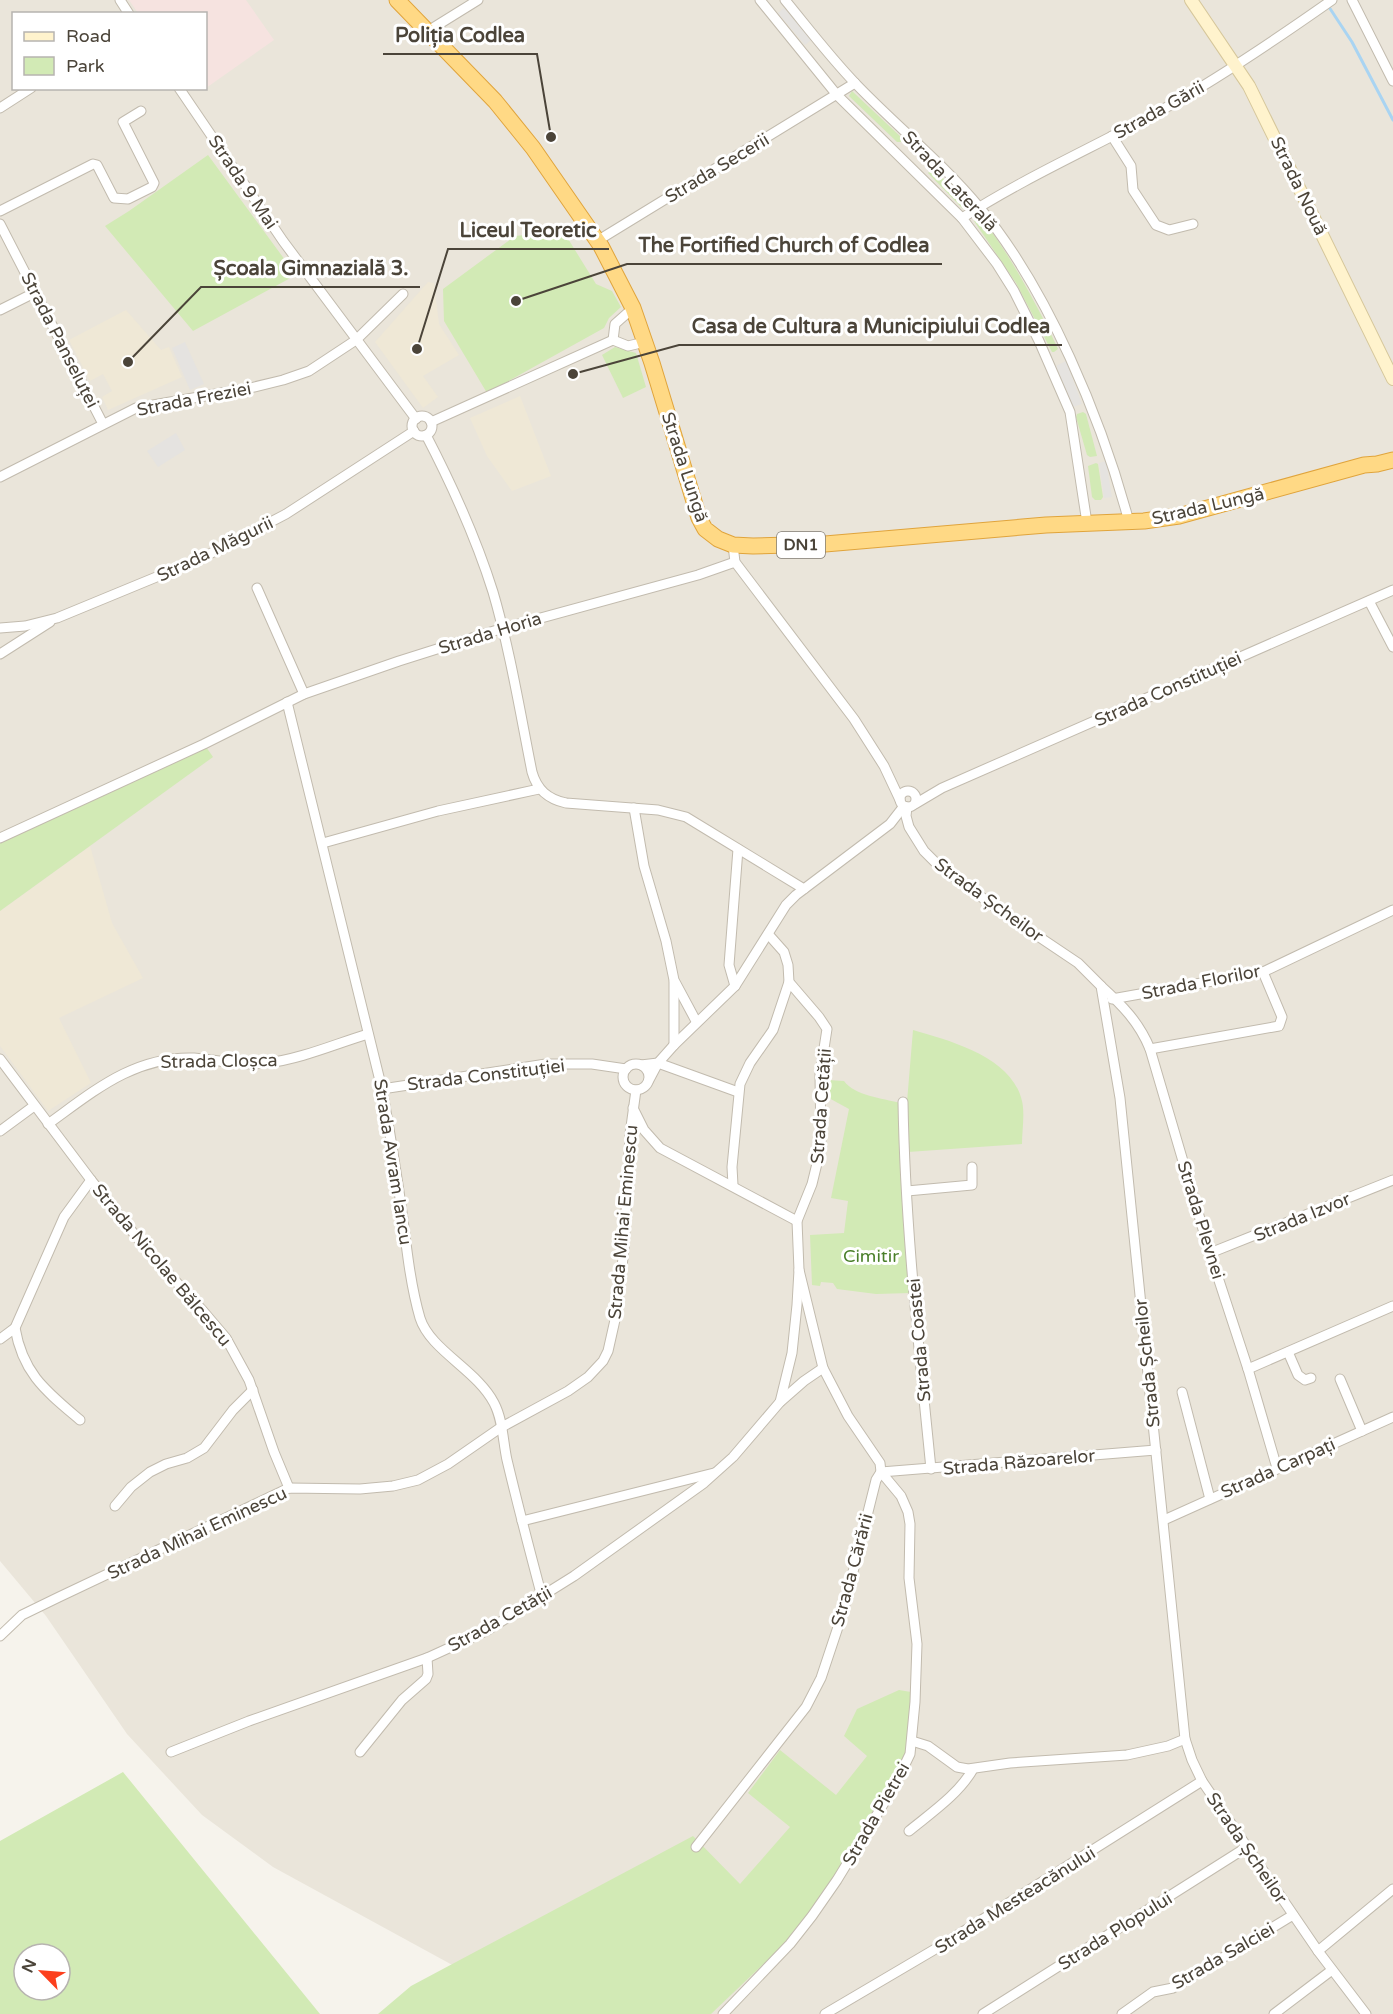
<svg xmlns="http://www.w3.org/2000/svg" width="1393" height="2014" font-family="'Varela Round',sans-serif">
  <rect width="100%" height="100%" fill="#f6f3ec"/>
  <path fill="#eae5da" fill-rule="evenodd" d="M0,0H1393V2014H598L456,1967L273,1867L202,1815L127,1734L46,1616L0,1561ZM14,14H206V88H14Z"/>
  <g fill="#efe8d6">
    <path d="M428,282L434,283L439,324L459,355L423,376L438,397L423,408L375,342Z"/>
    <path d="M126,310L161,350L169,347L182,377L108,410L102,397L112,391L103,374L90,381L69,340Z"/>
    <path d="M520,396L551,476L512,491L487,456L470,418Z"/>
    <path d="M90,846L112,923L143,978L59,1018L91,1083L48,1111L0,1046V911Z"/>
  </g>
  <path fill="#f6e3e0" d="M129,0H246L274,40L206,88V14L138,13Z"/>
  <g fill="#d2eab5" fill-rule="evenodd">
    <path d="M852,91L902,138L901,142H897L849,96Z"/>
    <path d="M208,155L296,275L193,331L105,226L129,211Z"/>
    <path d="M933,168L968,204V208L963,209L928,173Z"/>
    <path d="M976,216C996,226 1047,324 1058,349L1054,352H1052L1016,283L974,221Z"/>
    <path d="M562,229L596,284L612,291L621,307L609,318L604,328L487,393L444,321L443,289L515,236L546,233Z"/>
    <path d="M615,347L636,353L646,387L623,398L602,355Z"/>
    <path d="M1083,412L1086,414L1097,456L1090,457L1087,455L1076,417L1077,414Z"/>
    <path d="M1096,463L1098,464L1103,497L1101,500H1095L1092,497L1088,466Z"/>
    <path d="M204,744L213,757L0,911V840Z"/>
    <path d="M913,1030C951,1041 1012,1057 1022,1101C1025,1114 1022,1131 1022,1144L908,1152L907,1102Z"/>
    <path d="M828,1080L844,1081C855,1096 882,1098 900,1103L911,1293L876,1294L837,1289L833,1283L821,1282L820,1286L812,1285L810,1235L844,1233L848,1201L831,1198L849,1109L827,1097Z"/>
    <path d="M899,1690L911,1692L908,1742L903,1765L836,1875L792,1937L711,2014H378L411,1986L693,1836L740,1884L790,1827L748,1793L780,1750L836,1795L867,1756L844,1736L857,1709Z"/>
    <path d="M123,1772L320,2014H0V1841ZM24,1954H60V1990H24Z"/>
  </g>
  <g fill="#e5e3e0">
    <path d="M784,8L811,40L805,45L778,13Z"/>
    <path d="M185,342L204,384L190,390L172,348Z"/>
    <path d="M1066,361L1082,404L1073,407L1056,366Z"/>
    <path d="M176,433L185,450L158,467L147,451Z"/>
    <path d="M1106,461L1112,497L1104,498L1099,463Z"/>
  </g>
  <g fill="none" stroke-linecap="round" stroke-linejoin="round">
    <path stroke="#a9d4f2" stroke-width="3" d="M1327,4L1352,42L1393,120"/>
    <defs>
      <g id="minor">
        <path d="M120,0L129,14"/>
        <path d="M760,0L837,95L962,218L997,264L1014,291L1039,341L1070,412L1087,523"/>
        <path d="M785,0C808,28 830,57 855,83C896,126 943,163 980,208C1048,290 1102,420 1129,522"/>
        <path d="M1352,0L1393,81"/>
        <path d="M428,31L478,0"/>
        <path d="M179,88L283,241L416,419"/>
        <path d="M0,108L31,88"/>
        <path d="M1112,136L1131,166L1133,190L1156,225L1169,230L1193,224"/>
        <path d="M0,211L93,164L97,165L114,198L128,199L152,187L154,183L123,122L141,111"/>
        <path d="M962,218C1027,176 1099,145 1167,107C1224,75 1278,38 1332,0"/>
        <path d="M0,224L103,424"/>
        <path d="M597,241L855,83"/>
        <path d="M0,310L36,292"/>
        <path d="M613,340L615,324L633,308"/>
        <path d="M613,340L628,346L645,342"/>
        <circle cx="422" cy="426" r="10"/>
        <path d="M431,422L613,340"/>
        <path d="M426,435C452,485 476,538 493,592C510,650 520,712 532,772C537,790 548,799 566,803L658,810L686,817L804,889"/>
        <path d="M0,477L136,408L250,388L283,380L309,371L356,340L403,294"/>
        <path d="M733,545L735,562L854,719L884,766L900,800"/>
        <path d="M257,588L304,694"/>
        <path d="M1369,601L1393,647"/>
        <path d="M0,628L25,626L57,618L200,559L286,514L414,431"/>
        <path d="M0,654L50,622"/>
        <path d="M287,702L382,1089C390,1132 397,1176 403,1219C407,1252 411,1287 420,1318C430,1350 477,1370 494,1403C503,1420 503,1442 507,1460C518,1506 530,1552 542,1597"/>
        <circle cx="908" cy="799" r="8"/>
        <path d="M915,804L942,788L1393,590"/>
        <path d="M907,807L906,816L909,827L924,851L939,866L1002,912L1078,963L1101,986L1120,1098L1185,1739L1192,1760L1202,1781L1318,1951L1366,2014"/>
        <path d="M634,808L644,866L666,941L674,980L696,1021"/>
        <path d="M0,838L204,744L304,694L399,661L497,630L698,575L735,562"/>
        <path d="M323,843L438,811L539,789"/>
        <path d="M768,934L784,952L788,965L789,982L819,1017L827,1029L820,1074L821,1147L812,1184L797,1221L799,1270L797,1305L792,1353L780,1402"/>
        <path d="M674,982V1045"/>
        <path d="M735,986L729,965L738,849"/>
        <path d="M1101,986C1122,1005 1139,1022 1150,1049L1210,1253L1248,1369L1277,1468"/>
        <path d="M1112,999L1263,972L1393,910"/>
        <path d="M1150,1049L1279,1026L1282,1017L1263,972"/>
        <path d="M0,1059L91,1180L147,1250L203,1311L226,1338L249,1380L274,1452L289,1488"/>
        <circle cx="636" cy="1077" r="13"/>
        <path d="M641,1065L658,1063L738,1092"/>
        <path d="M649,1080L658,1063L674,1045L735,986L786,905L796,895L890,824L904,806"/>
        <path d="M382,1089L546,1064H592L626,1069"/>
        <path d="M903,1102C905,1225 919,1348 931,1469"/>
        <path d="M633,1108L644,1130L660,1148L797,1221"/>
        <path d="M48,1124C94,1091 134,1056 194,1058C219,1060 242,1066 267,1063C301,1059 335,1044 368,1034"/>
        <path d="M0,1131L34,1106"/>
        <path d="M733,1185L732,1167L740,1084L750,1063L773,1030L789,982"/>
        <path d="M907,1191L972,1185V1167"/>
        <path d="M1210,1253L1393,1180"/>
        <path d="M15,1328C23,1374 46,1391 80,1420"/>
        <path d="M0,1339L15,1328L64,1217L91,1180"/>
        <path d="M1288,1352L1298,1375L1305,1380L1311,1378"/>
        <path d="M1248,1369L1393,1306"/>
        <path d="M1340,1379L1362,1431"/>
        <path d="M1182,1392L1210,1499"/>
        <path d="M881,1472L1156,1450"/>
        <path d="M115,1506L131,1487L150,1472L166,1464L187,1458L204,1448L233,1410L253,1390"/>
        <path d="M1164,1520L1393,1417"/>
        <path d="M522,1521L714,1473"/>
        <path d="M0,1636L22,1615L59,1597L289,1488L360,1489L393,1486L418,1480L448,1464L500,1428L568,1391L588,1377L603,1361L608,1351L617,1311L624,1249L630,1134L636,1090"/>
        <path d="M912,1741L928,1746L957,1767L968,1769L1010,1763L1127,1755L1168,1746L1185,1739"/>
        <path d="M171,1752L249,1721L427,1658L486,1631L574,1576L704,1483L733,1457L780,1402L804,1381L823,1368"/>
        <path d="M360,1752L402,1700L426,1679L428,1674L427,1658"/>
        <path d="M909,1831C931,1813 959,1794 973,1769"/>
        <path d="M696,1847L806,1707L821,1678L843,1612L876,1480L881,1472L880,1463L848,1416L823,1368L799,1270"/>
        <path d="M1318,1951L1393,1889"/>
        <path d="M723,2014L790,1944L812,1916L837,1880L895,1785L910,1754L915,1702L917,1644L909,1578L910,1524L908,1512L901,1496L881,1472"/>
        <path d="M825,2014L937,1948L1202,1781"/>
        <path d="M983,2014L1247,1847"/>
        <path d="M1122,2014L1153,1992L1173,1988L1293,1915"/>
        <path d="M1274,2014L1332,1970"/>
      </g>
      <path id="secondary" d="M1191,0L1249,86L1393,379"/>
      <path id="trunk" d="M397,0L495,101L533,148L601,246L633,308L652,363L699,518L705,529L718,539L733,545L753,546L825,544L1046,525L1144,521L1179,516L1364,465L1377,464L1393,460"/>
    </defs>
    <use href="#minor" stroke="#c2bbae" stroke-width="11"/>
    <use href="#secondary" stroke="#d6c79b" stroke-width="14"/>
    <use href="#trunk" stroke="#e0a43c" stroke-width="17"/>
    <use href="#minor" stroke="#fff" stroke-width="9"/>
    <use href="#secondary" stroke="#fff3cd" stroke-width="12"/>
    <use href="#trunk" stroke="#ffd985" stroke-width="15"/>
  </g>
  <g text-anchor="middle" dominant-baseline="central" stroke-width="6" stroke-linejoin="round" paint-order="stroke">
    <rect fill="#fff" stroke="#817c74" stroke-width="1.5" x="777" y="532" width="48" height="26" rx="4.5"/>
    <g font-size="16" font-weight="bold" fill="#4b4439">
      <text x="801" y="545">DN1</text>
    </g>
    <g font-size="18" fill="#4b4439" stroke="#fff">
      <text transform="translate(1159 110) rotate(-29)">Strada Gării</text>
      <text transform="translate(717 168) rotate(-31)">Strada Secerii</text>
      <text transform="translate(950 181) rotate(47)">Strada Laterală</text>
      <text transform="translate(243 182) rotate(56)">Strada 9 Mai</text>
      <text transform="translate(1299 186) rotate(64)">Strada Nouă</text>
      <text transform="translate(60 340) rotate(63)">Strada Panseluței</text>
      <text transform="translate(194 399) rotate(-11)">Strada Freziei</text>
      <text transform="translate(685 467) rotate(72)">Strada Lungă</text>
      <text transform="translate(1208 506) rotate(-13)">Strada Lungă</text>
      <text transform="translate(215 549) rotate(-26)">Strada Măgurii</text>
      <text transform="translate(490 633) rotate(-17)">Strada Horia</text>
      <text transform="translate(1168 689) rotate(-24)">Strada Constituției</text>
      <text transform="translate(989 900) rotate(36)">Strada Șcheilor</text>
      <text transform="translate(1201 982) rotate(-11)">Strada Florilor</text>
      <text transform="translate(219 1061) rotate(-1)">Strada Cloșca</text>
      <text transform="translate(486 1075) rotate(-7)">Strada Constituției</text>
      <text transform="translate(821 1106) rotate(-86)">Strada Cetății</text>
      <text transform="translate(393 1162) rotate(81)">Strada Avram Iancu</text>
      <text transform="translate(1302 1217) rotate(-22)">Strada Izvor</text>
      <text transform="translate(1201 1220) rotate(73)">Strada Plevnei</text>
      <text transform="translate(623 1222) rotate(-85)">Strada Mihai Eminescu</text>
      <text transform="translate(162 1265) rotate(50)">Strada Nicolae Bălcescu</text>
      <text transform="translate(919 1340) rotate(-95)">Strada Coastei</text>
      <text transform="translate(1147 1363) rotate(-96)">Strada Șcheilor</text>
      <text transform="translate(1019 1462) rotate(-5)">Strada Răzoarelor</text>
      <text transform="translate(1278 1468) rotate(-24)">Strada Carpați</text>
      <text transform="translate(197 1533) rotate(-25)">Strada Mihai Eminescu</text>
      <text transform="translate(852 1570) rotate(-75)">Strada Cărării</text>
      <text transform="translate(500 1619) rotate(-29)">Strada Cetății</text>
      <text transform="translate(876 1814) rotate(-60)">Strada Pietrei</text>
      <text transform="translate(1247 1848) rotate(56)">Strada Șcheilor</text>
      <text transform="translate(1015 1900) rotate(-32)">Strada Mesteacănului</text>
      <text transform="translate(1115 1931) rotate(-32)">Strada Plopului</text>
      <text transform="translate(1223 1956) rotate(-30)">Strada Salciei</text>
    </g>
    <g font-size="18" fill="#4a7f2a" stroke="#fff">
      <text x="871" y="1256">Cimitir</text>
    </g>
  </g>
  <path fill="none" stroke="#4b4439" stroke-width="2" d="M551 137L537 54H383M417 349L448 249H609M516 301L627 264H942M128 362L201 287H420M573 374L679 345H1062"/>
  <g fill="#4b4439" stroke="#fff" stroke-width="2">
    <circle cx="551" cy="137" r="6"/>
    <circle cx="417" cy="349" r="6"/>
    <circle cx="516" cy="301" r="6"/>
    <circle cx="128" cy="362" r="6"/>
    <circle cx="573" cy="374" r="6"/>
  </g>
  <g font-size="20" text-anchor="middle" font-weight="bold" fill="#4b4439" stroke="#fff" stroke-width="6" stroke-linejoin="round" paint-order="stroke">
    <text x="460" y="42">Poliția Codlea</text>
    <text x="528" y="237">Liceul Teoretic</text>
    <text x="784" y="252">The Fortified Church of Codlea</text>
    <text x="311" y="275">Școala Gimnazială 3.</text>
    <text x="871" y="333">Casa de Cultura a Municipiului Codlea</text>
  </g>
  <rect x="12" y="12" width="195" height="78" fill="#ffffff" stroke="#b7b4b0" stroke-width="1.5"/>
  <rect x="24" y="32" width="30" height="9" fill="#fff3cd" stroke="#b7b4b0" stroke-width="1.5"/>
  <text x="66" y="42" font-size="18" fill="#4b4439">Road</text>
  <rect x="24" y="57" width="30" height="18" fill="#d2eab5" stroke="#b7b4b0" stroke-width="1.5"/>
  <text x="66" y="72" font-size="18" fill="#4b4439">Park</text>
  <g transform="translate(42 1972) rotate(295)"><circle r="28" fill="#ffffff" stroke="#b7b4b0" stroke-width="1.5"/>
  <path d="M0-4.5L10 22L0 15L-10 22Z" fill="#fc3f1d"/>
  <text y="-9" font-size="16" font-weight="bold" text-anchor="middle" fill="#4b4439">N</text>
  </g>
</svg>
